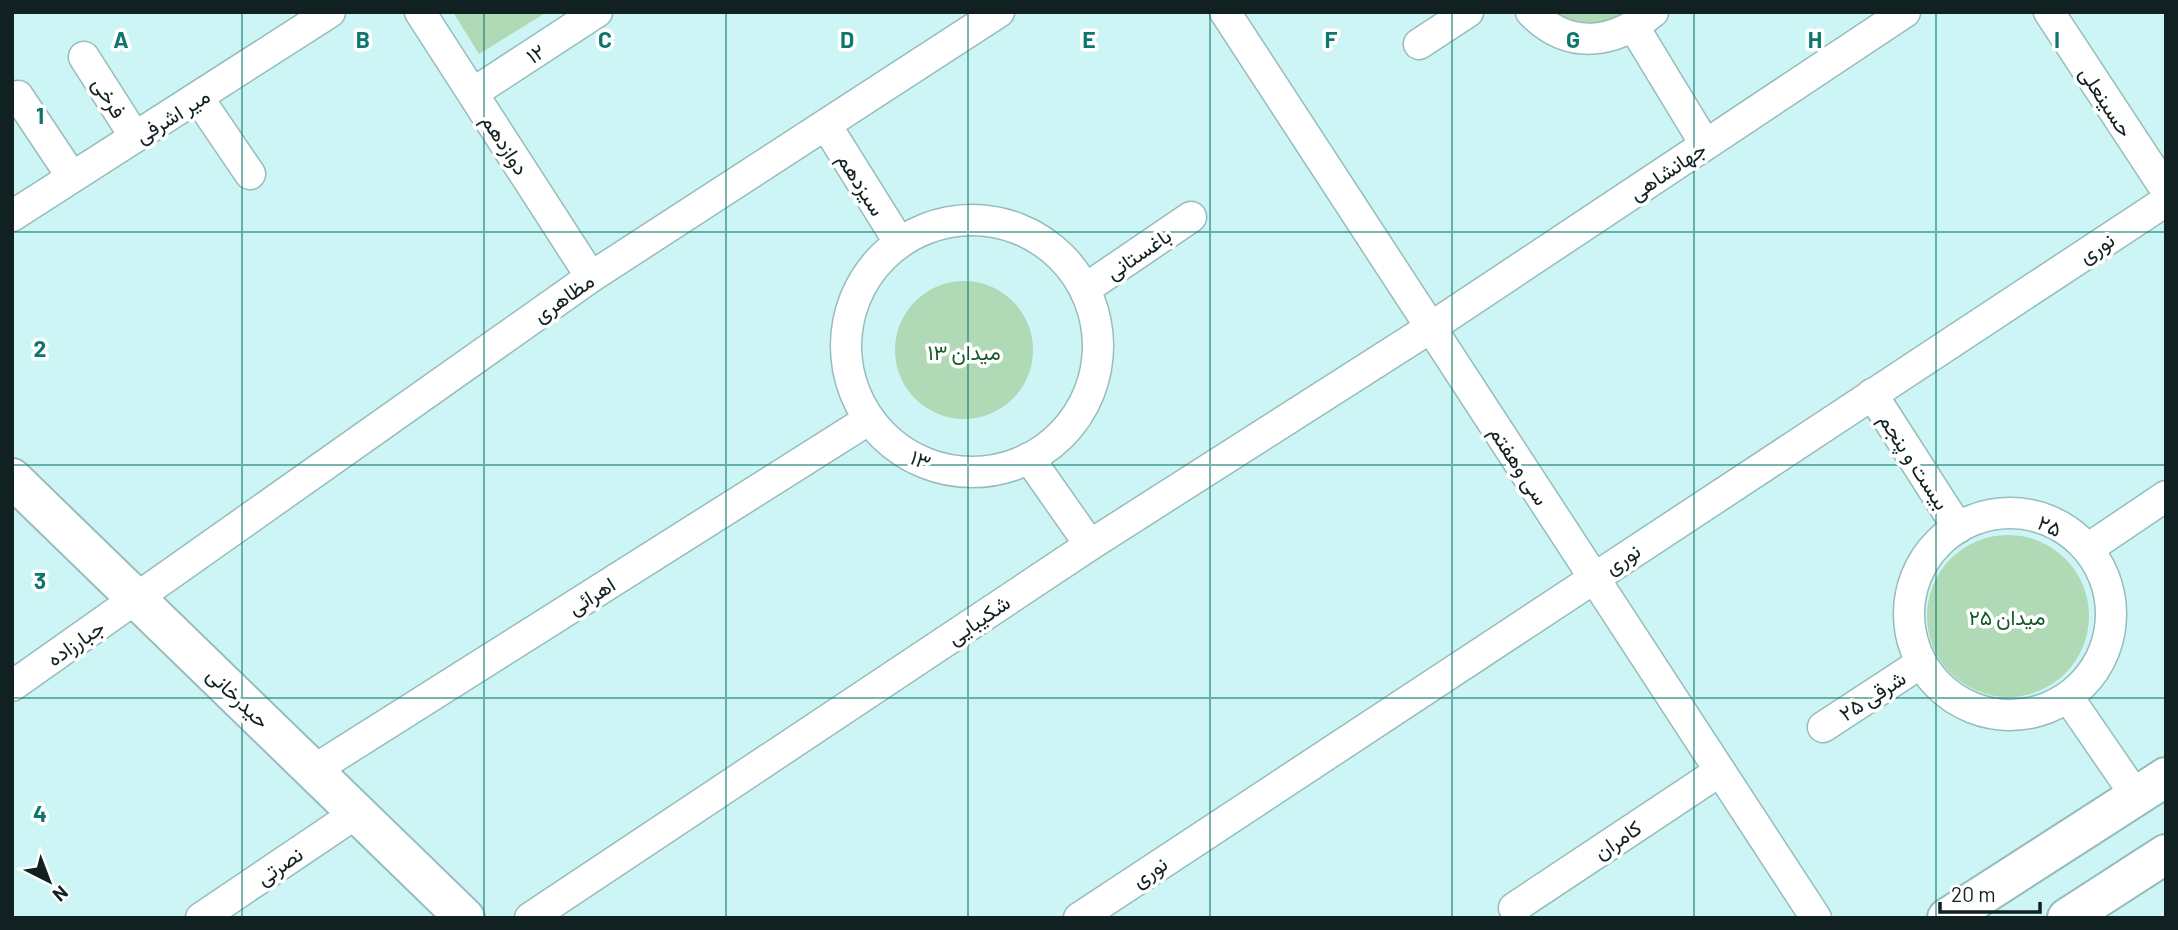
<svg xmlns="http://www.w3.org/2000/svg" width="2178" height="930" font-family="Barlow,Vazirmatn,sans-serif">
  <rect width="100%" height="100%" fill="#cdf5f6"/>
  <g fill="#b0d9b5">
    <path d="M453,12H547L479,54Z"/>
    <path d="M1538,12H1646L1609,33Z"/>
    <circle cx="964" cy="350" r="69"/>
    <circle cx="2008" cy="616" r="81"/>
  </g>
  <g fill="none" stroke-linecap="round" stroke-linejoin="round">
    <defs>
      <g id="minor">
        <path d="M420,12L591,277"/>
        <path d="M1225,12L1816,918"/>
        <path d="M1531,12C1569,51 1614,44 1653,12"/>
        <path d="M2049,12L2166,190"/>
        <path d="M1634,27L1705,144"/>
        <path d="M1419,44L1468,12"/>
        <path d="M84,57L135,137"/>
        <path d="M473,93L597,12"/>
        <path d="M18,96L72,177"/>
        <path d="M199,99L250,174"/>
        <path d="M826,125L899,242"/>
        <path d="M12,216L330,12"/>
        <circle cx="972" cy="346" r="126"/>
        <path d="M1085,289L1191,217"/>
        <path d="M1872,394L1958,528"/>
        <path d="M1029,458L1090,545"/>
        <circle cx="2010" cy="614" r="101"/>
        <path d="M2089,548L2166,496"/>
        <path d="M12,686L591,277L999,12"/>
        <path d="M2068,697L2136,796"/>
        <path d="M1823,727L1921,663"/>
        <path d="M314,770L868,420"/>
        <path d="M1514,908L1720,771"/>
        <path d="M201,918L358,812"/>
        <path d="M530,918L1090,545L1430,328L1905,12"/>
        <path d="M1079,918L2166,201"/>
      </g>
      <path id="secondary" d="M12,478L465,918"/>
      <g id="primary">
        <path d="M1947,918L2166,777"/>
        <path d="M2067,918L2166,854"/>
      </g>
    </defs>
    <use href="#minor" stroke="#96bcbd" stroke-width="33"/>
    <use href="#secondary" stroke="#96bcbd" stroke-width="42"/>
    <use href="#primary" stroke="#96bcbd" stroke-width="42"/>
    <use href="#minor" stroke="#fff" stroke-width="30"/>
    <use href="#secondary" stroke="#fff" stroke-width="38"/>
    <use href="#primary" stroke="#fff" stroke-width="38"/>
  </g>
  <path fill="none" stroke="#0f766e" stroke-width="2" stroke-opacity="0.55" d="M242,12V918M484,12V918M726,12V918M968,12V918M1210,12V918M1452,12V918M1694,12V918M1936,12V918M12,232H2166M12,465H2166M12,698H2166"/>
  <g text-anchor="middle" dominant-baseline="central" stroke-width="7" stroke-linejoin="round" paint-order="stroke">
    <g font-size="21" fill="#112020" stroke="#fff">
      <text transform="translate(535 53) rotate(-33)">۱۲</text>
      <text transform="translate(110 97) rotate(58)">فرخی</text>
      <text transform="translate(2107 101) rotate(57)">حسینعلی</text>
      <text transform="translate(172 115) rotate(-32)">میر اشرفی</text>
      <text transform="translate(506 144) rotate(57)">دوازدهم</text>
      <text transform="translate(1667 170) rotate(-34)">جهانشاهی</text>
      <text transform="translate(862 184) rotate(58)">سیزدهم</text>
      <text transform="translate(2096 247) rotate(-33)">نوری</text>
      <text transform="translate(1138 253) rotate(-34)">باغستانی</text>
      <text transform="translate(563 297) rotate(-35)">مظاهری</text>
      <text transform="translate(921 459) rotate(23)">۱۳</text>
      <text transform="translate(1915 461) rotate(57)">بیست و پنجم</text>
      <text transform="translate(1520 465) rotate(57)">سی وهفتم</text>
      <text transform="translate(2050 525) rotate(24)">۲۵</text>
      <text transform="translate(1622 558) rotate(-33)">نوری</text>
      <text transform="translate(591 595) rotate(-32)">اهرائی</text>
      <text transform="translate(978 619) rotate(-34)">شکیبایی</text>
      <text transform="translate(75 642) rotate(-35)">جبارزاده</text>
      <text transform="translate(1872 695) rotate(-33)">۲۵ شرقی</text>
      <text transform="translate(239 697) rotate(44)">حیدرخانی</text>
      <text transform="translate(1617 839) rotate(-34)">کامران</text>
      <text transform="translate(279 865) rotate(-34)">نصرتی</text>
      <text transform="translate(1149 871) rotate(-34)">نوری</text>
    </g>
    <g font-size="21" fill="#145928" stroke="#fff">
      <text x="964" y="351">میدان ۱۳</text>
      <text x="2007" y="616">میدان ۲۵</text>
    </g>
  </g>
  <g font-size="23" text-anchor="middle" font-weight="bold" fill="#0f766e" stroke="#fff" stroke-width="7" stroke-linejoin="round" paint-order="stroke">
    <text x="121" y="48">A</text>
    <text x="363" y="48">B</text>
    <text x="605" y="48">C</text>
    <text x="847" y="48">D</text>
    <text x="1089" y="48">E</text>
    <text x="1331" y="48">F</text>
    <text x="1573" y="48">G</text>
    <text x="1815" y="48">H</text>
    <text x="2057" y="48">I</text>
    <text x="40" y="124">1</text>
    <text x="40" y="357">2</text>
    <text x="40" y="589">3</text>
    <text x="40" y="822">4</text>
  </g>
  <rect width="2178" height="930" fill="none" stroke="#112020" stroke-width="28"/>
  <g transform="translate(49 881) rotate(138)" stroke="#ffffff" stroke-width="5" paint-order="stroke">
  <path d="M0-5L12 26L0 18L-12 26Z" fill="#112020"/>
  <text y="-10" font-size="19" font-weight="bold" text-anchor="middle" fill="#112020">N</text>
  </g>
  <path d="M1940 902v10h100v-10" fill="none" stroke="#112020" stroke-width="3.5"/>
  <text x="1951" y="902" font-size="21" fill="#112020" stroke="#ffffff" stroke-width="5" paint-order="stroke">20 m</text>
</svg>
